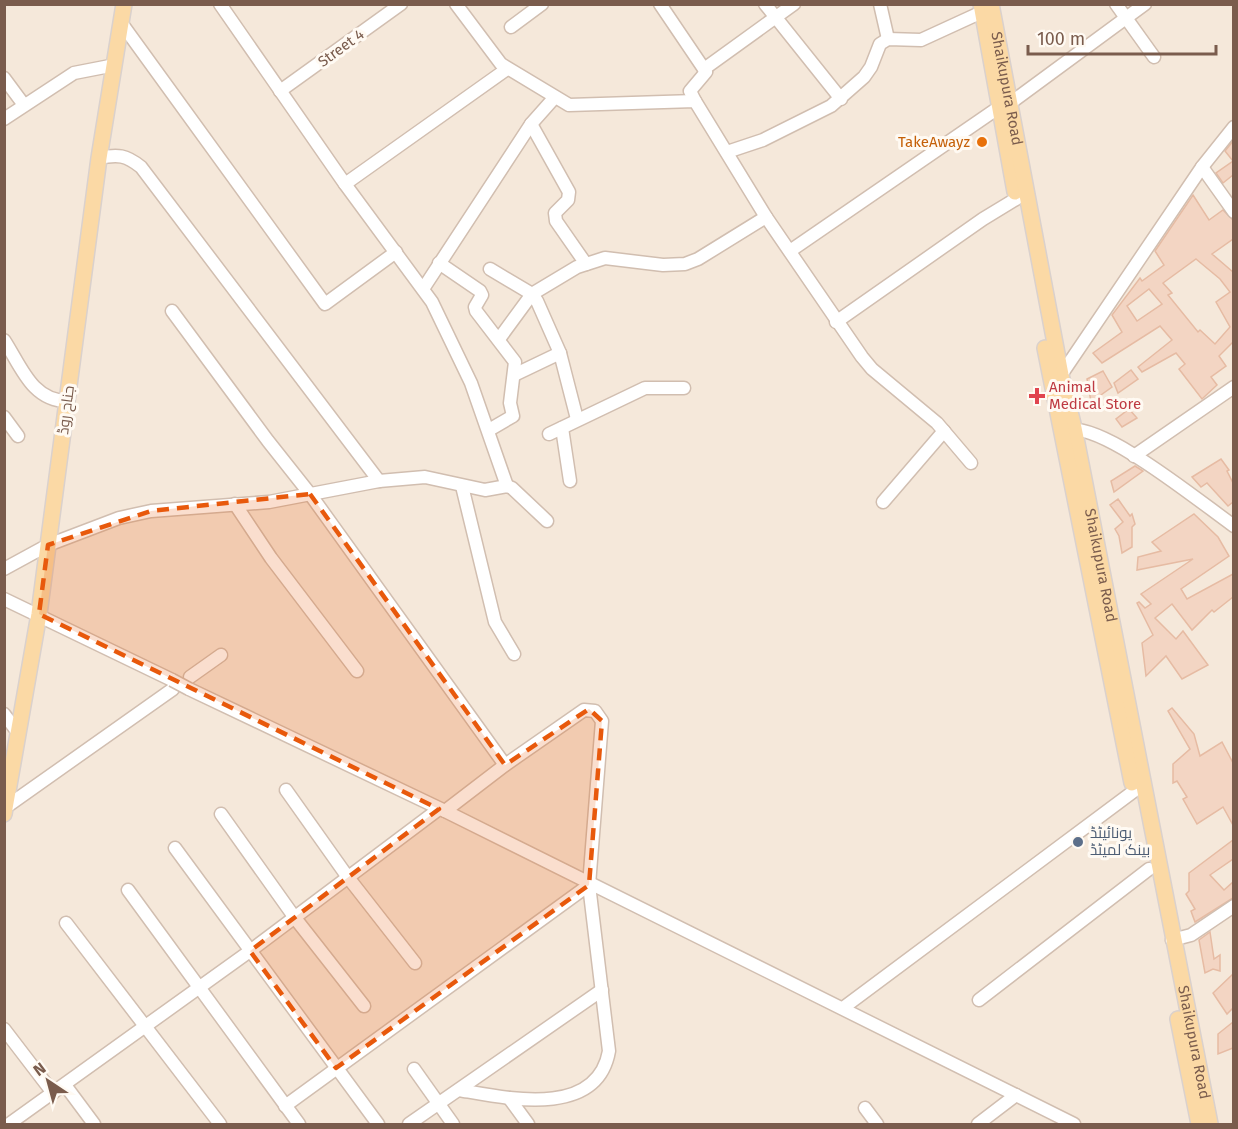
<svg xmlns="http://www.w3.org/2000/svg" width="1238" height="1129" font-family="'Fira Sans',Cairo,sans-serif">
  <rect width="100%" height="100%" fill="#fdf6ec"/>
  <rect fill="#f5e8da" x="5" y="5" width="1228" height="1119"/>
  <g fill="#f3d5c3" stroke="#e6bba3" stroke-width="1.5" fill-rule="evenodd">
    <path d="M1233,141V175L1223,183L1216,173L1233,161L1225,151Z"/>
    <path d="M1193,195L1209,220L1223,210L1233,220V239L1212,254L1233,272V342L1219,356L1226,366L1211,377L1217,385L1202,399L1179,369L1185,364L1176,353L1142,372L1138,367L1172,340L1160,326L1102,363L1093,353L1122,332L1112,315L1140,278L1142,281L1164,265L1155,251ZM1196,259L1220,279L1230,292L1216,302L1230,327L1215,344L1200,330L1198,332L1168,295L1172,293L1163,283ZM1149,289L1162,304L1137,321L1127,306Z"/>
    <path d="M1131,370L1138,379L1118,393L1114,383Z"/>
    <path d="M1103,371L1112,387L1091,402L1087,379Z"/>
    <path d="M1129,409L1137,418L1122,427L1116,419Z"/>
    <path d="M1221,459L1229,470L1227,471L1233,483V502L1228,506L1207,483L1201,487L1192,477Z"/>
    <path d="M1135,466L1143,471L1114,492L1111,481Z"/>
    <path d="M1118,499L1130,516L1132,514L1135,524L1132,527V547L1122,553L1119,536L1115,529L1123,522L1110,505Z"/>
    <path d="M1194,514L1218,537L1229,556L1181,589L1187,599L1233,574V597L1214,612L1212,610L1192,630L1172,604L1155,618L1176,639L1183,631L1208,665L1182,679L1166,656L1146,676L1142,643L1153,635L1137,603L1139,602L1145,608L1151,604L1141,594L1193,559L1137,570L1138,557L1161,551L1152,542Z"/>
    <path d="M1172,708L1194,734L1200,756L1222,742L1233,763V825L1223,807L1197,824L1183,799L1187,797L1177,781L1173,783V764L1190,749L1168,711Z"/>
    <path d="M1233,840V859L1210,875L1224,890L1233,882V898L1195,922L1191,911L1195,909L1186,894L1189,891V873Z"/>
    <path d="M1210,932L1214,959L1220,955V971L1213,969L1205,973L1199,940Z"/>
    <path d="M1233,974V1008L1227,1014L1213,993Z"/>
    <path d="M1233,1022V1048L1218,1054V1034Z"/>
  </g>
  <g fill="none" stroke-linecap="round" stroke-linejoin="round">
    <defs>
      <g id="minor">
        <path d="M220,4L345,184L432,302L471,383L507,486"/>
        <path d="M456,4L501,64L569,105L695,101L766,217L862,357L872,369L937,423L971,463"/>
        <path d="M660,4L706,72L690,91L695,101"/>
        <path d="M765,4L841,99"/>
        <path d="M880,4L888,39"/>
        <path d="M1116,4L1154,57"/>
        <path d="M122,24L325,304L396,252"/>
        <path d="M511,27L542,4"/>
        <path d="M704,69L794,4"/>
        <path d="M4,78L24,105"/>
        <path d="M280,91L401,4"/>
        <path d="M1009,104L1145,4"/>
        <path d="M4,119L74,73L115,65"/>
        <path d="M531,124L569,192L568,200L555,213L556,221L586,264"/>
        <path d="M727,152L763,140L831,106L864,77L871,67L880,44L888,39L921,40L982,12"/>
        <path d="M99,158C118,154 126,155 141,167L379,481"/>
        <path d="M1202,167L1234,212"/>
        <path d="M345,184L507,69"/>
        <path d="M790,251L998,108"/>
        <path d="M439,263L480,291L482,295L475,307L476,311L515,362L510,403L513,416L489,430"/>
        <path d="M490,269L532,294L537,301L560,353L577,419"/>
        <path d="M423,289L531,124L555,97"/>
        <path d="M172,311L268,441L310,494L505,765"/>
        <path d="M836,322L983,219L1016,199"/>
        <path d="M499,339L532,294L577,267L605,258L663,265L685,264L698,259L766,217"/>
        <path d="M4,340C21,366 32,401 67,401"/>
        <path d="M514,375L560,353"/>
        <path d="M1061,375L1202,167L1234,127"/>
        <path d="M4,417L18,436"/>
        <path d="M562,428L570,481"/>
        <path d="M1066,430C1102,421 1201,503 1234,526"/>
        <path d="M549,434L645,388H684"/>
        <path d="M1134,456L1234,387"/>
        <path d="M462,486L495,622L514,654"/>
        <path d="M883,502L944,431"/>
        <path d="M235,504L271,558L357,671"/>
        <path d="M4,569L48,545L119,518L151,511L269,502L379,481L425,477L485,490L507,486L512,488L547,521"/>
        <path d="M4,599L172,680"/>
        <path d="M190,677L221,655"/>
        <path d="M189,689L445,811L1074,1124"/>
        <path d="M4,714L19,734"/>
        <path d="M286,790L347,876L415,963"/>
        <path d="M6,807L173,689"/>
        <path d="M445,811L505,765L584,710L595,711L602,721L589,885L609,1051C597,1119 506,1098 459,1090"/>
        <path d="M221,814L295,918L364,1006"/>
        <path d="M175,848L378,1124"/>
        <path d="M128,890L299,1124"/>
        <path d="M66,923L220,1124"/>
        <path d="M1172,940L1191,935L1234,906"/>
        <path d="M979,1000L1149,869"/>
        <path d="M843,1008L1134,791"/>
        <path d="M4,1029L53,1093"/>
        <path d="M414,1069L453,1124"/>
        <path d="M65,1085L94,1124"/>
        <path d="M509,1098L528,1124"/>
        <path d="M285,1106L589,885"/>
        <path d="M865,1108L877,1124"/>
        <path d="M9,1124L250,951L439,809"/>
        <path d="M409,1124L602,990"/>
        <path d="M978,1124L1016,1095"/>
      </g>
      <g id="major">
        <path d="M981,4L1015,192"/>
        <path id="s1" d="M991,4L1061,375L1074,428L1210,1124"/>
        <path d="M1045,348L1132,783"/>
        <path d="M4,814L39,614L99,158L124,4"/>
        <path d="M1178,1019L1199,1124"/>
      </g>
    </defs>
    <use href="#minor" stroke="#d1beb0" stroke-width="15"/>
    <use href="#major" stroke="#dad1cd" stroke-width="18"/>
    <use href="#minor" stroke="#fff" stroke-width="12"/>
    <use href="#major" stroke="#fbd9a5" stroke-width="15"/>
    <defs>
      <path id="minor-bridge" d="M172,680L189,689"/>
    </defs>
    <use href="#minor-bridge" stroke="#d1beb0" stroke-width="15" stroke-linecap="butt"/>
    <use href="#minor-bridge" stroke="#fff" stroke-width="12"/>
  </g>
  <path fill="#e8590c" fill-opacity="0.2" stroke="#e8590c" stroke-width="4.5" stroke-dasharray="12 8" stroke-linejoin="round" d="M310,494L505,765L589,709L602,721L589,885L336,1068L250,951L439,809L39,614L48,545L151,511Z"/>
  <circle fill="#e8710a" stroke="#fffaf3" stroke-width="2" cx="982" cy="142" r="6"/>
  <path fill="#e0444e" stroke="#fffaf3" stroke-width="2" d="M1034 387h6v6h6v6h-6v6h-6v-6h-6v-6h6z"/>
  <circle fill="#5c6f8a" stroke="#fffaf3" stroke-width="2" cx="1078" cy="842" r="6"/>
  <g text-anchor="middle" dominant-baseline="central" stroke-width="6" stroke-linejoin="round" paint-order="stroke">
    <g font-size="15" fill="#7a5c4d" stroke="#fffaf3">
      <text transform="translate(341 48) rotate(-36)">Street 4</text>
      <text stroke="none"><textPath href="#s1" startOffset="86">Shaikupura Road</textPath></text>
      <text transform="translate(66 410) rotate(-83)">جناح روڈ</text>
      <text stroke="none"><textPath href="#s1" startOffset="572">Shaikupura Road</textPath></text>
      <text stroke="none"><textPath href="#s1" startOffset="1058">Shaikupura Road</textPath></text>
    </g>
    <g font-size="15" fill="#c56008" stroke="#fffaf3" text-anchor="end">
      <text x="970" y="142">TakeAwayz</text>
    </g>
    <g font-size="15" fill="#be3a42" stroke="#fffaf3" text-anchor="start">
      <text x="1049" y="387">Animal<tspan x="1049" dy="17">Medical Store</tspan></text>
    </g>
    <g font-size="15" fill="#4e5e75" stroke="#fffaf3" text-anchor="start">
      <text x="1090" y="833">یونائیٹڈ<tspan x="1090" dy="17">بینک لمیٹڈ</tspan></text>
    </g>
  </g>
  <rect width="1238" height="1129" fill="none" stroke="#7a5c4d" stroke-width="12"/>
  <g transform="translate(48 1081) rotate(324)" stroke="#fffaf3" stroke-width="4.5" paint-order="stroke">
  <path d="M0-4.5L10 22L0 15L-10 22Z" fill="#7a5c4d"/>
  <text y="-9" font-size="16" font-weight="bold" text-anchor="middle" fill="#7a5c4d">N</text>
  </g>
  <path d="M1028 45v9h188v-9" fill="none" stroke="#7a5c4d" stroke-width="3"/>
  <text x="1037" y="45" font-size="18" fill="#7a5c4d" stroke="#fffaf3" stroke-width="4.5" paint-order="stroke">100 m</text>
</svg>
